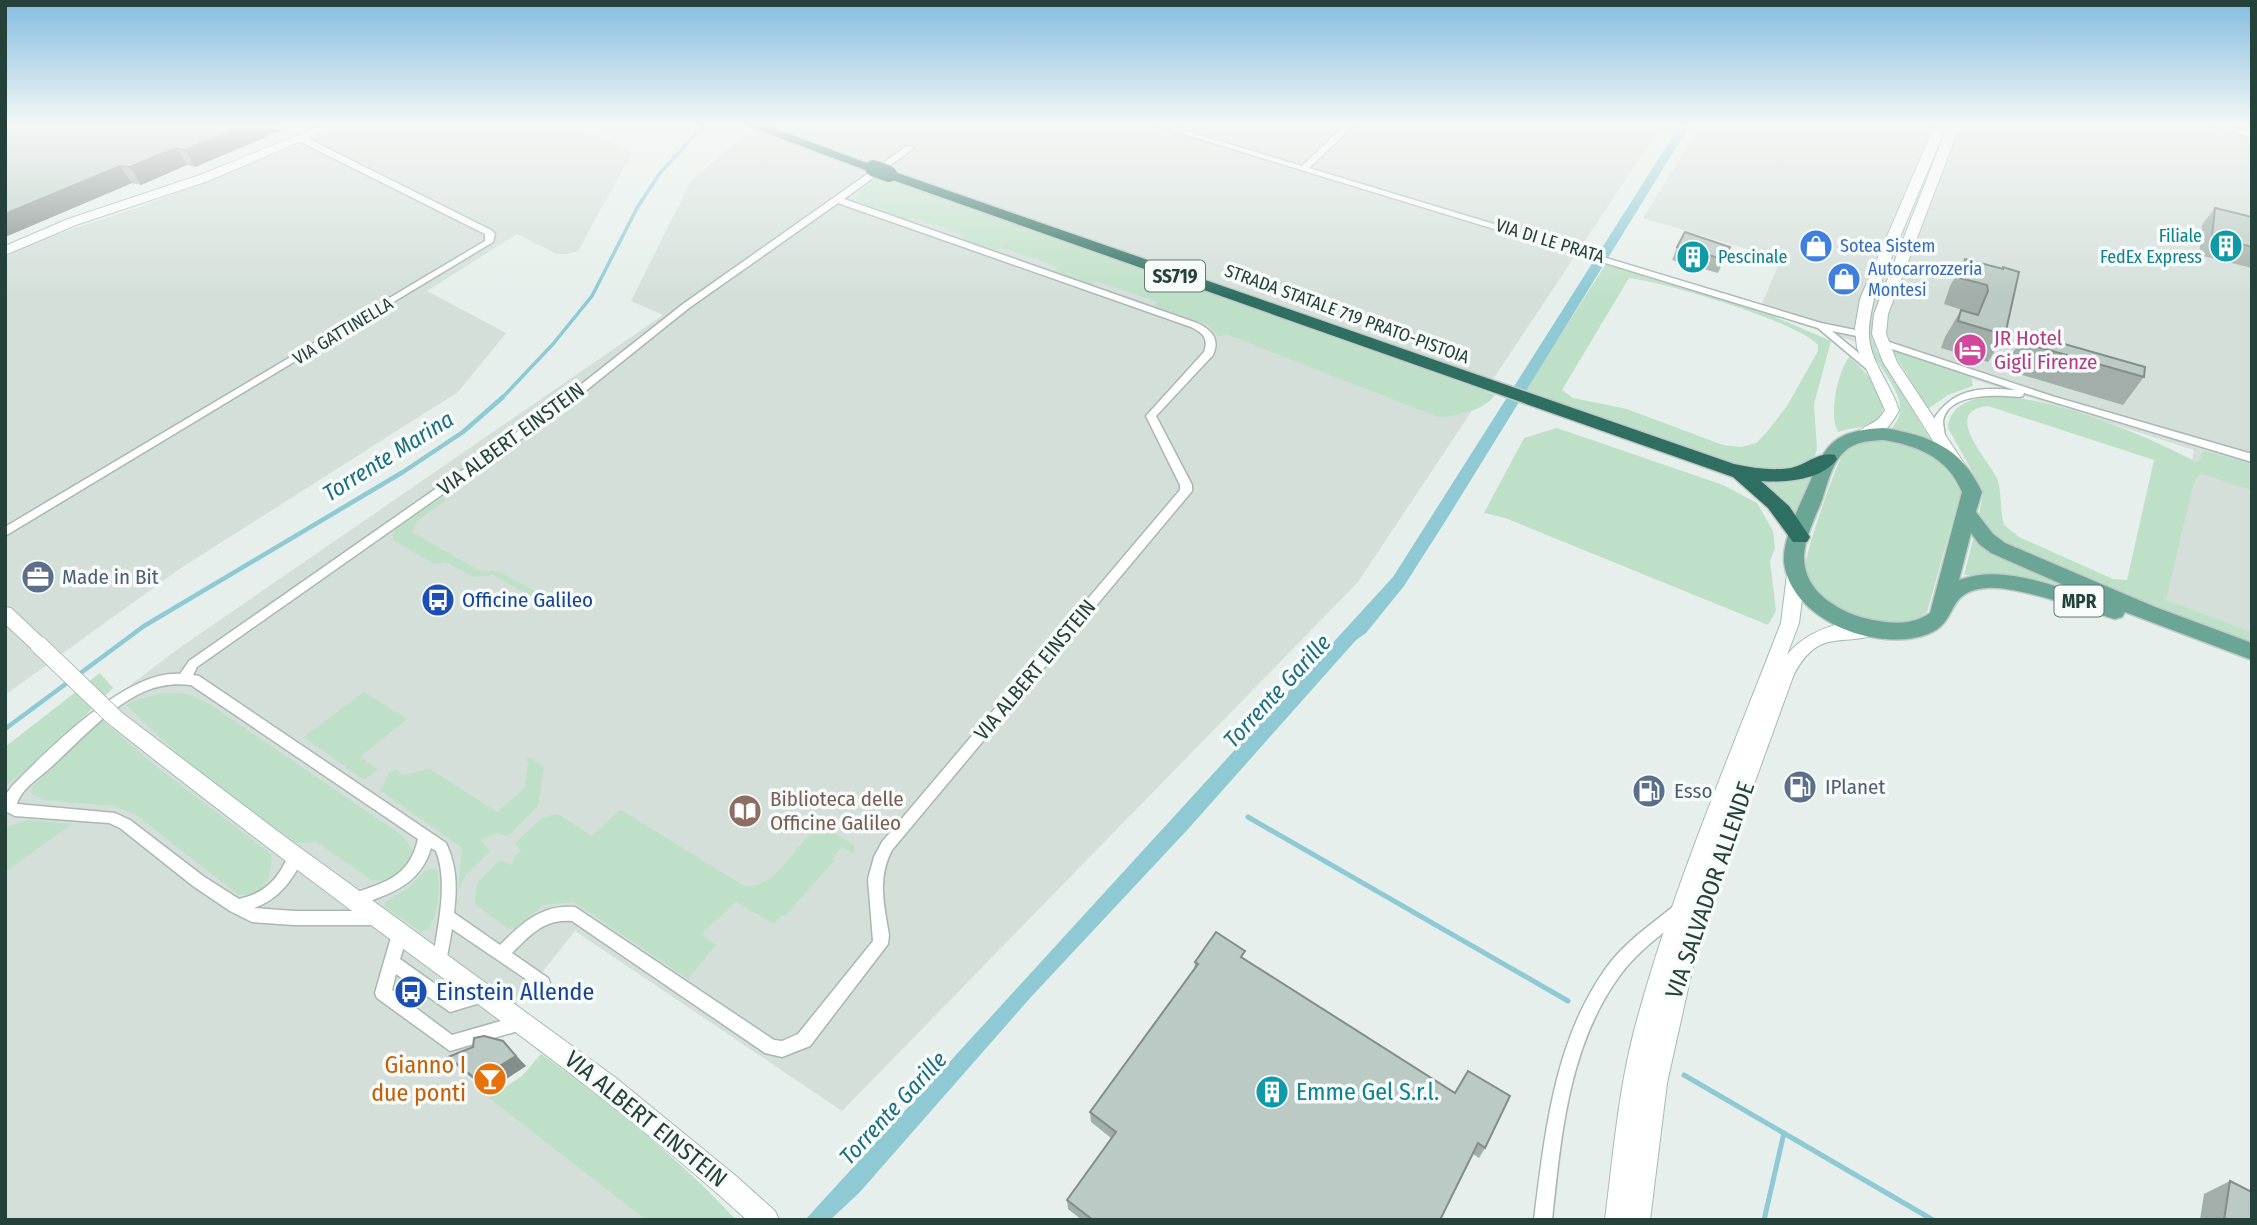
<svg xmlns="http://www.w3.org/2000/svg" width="2257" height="1225" font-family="'Fira Sans Condensed',sans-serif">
  <rect width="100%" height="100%" fill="#e6efeb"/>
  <g fill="#d4dfda">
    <path d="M350,125H571L632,152L578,251L568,254H557L517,234L427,291L506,333L458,392L181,568L5,695V257L50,236L140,207Z"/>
    <path d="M757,125H1662L1358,582L842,1111L575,931L462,1073L646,1220H5V781L175,651L663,315L631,301L691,181Z"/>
    <path d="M1701,125H2252V632L2165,600L2194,450L1759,311L1781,259L1643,218Z"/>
  </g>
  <g fill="#bfe0c8" fill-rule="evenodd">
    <path d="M879,176L1495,395C1483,411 1458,416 1438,417L1228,335L1218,336L1208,325L1154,306L1158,302L1096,281L1091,285L1054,271L1058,267L1001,247L995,251L960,239L964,235L911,217L906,220L856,201L857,194Z"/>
    <path d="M1606,264L1752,307L1831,341L1814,404L1817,449L1814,459L1806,465L1780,472L1738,467L1523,393ZM1629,278C1664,282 1796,321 1818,345V351L1787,406L1766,433L1756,443L1741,447L1723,445L1627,409L1573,398L1562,390Z"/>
    <path d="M1870,321L1873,322L1872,340L1876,350L1930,439L1892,428C1916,402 1881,374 1871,349C1868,340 1869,331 1870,321Z"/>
    <path d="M1892,350L1967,374L1971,377L1973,386L1948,395L1928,409Z"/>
    <path d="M1849,357C1863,368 1898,404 1876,421C1866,429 1850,427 1838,432C1828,414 1838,372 1849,357Z"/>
    <path d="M1991,396C2049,395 2144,434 2196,462H2199L2202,453L2205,451L2252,464V490L2201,474L2194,482L2166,600L2252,632V645L2163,614L2002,546L1978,520L1983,493L1981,487L1948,428C1950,405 1970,399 1991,396ZM1988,406L2154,460L2127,580L2113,579L2019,537L2004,525C2000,511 2002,495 1998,481C1993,464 1938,411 1988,406Z"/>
    <path d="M1557,428L1723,485L1757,503L1773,531L1775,548L1770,561L1776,611L1768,625L1505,518L1484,513L1524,438Z"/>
    <path d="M1882,439L1921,448L1951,467L1962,488L1927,612C1892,640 1817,613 1805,571C1802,561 1838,457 1846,449C1855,440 1870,440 1882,439Z"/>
    <path d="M1812,476L1795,517L1778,496L1754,478Z"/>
    <path d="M442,497L446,500L417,521L412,532L480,571H497L541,594L540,599H536L493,575L473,577L446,562L434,564L393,540V533L397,528Z"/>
    <path d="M1975,532L2151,617L1989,575H1964Z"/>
    <path d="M100,673L113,688L46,754L5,787V747Z"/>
    <path d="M364,692L407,719L360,757L378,769L364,780L304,737Z"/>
    <path d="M163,693L187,694L208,703L403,836L412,849C413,870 390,883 371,880L317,842L297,843L266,822L184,760L126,705L135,700Z"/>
    <path d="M102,720L153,764L271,854C274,876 262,903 236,893L136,815L114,806L44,800L32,794V787L36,783Z"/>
    <path d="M529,757L544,767L538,806L508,836L497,833L481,840L490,851L466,874L458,891L462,848L380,790L389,773L396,769L403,775L430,769L497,812L525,788L528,762L526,760Z"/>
    <path d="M618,811H623L744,886C780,889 794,841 821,826L854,845V854L842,847L833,857L834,861L785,916L782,915L774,924L736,902L701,934L716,945L688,979L574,902L544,905L514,929L507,928L475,904L477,883L500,860L512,865L515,856L521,851L515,843L543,817L558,814L592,836Z"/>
    <path d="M28,820L72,824L5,872V827Z"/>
    <path d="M433,868L437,870C441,885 438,917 428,929L421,932L385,907V902L408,888L426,870Z"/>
    <path d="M541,1054C610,1103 679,1158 736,1220H646L489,1098L522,1076Z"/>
  </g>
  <path fill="#8ec9d4" d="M1680,125H1690L1448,517L1404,586L1366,633L1356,640L1189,828L1031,997L859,1193L830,1220H805L1393,577Z"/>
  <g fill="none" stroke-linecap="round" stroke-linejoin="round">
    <path stroke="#8ec9d4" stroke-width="3.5" d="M502,398L553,344L592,296L637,208L660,173L704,125"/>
    <g stroke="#8ec9d4" stroke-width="4.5">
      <path d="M78,675L144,626L403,472L463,432L503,397"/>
      <path d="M5,729L71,680"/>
    </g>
    <g stroke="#8ec9d4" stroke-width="5">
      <path d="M1248,817L1568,1001"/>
      <path d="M1684,1075L1933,1220"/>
      <path d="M1764,1220L1784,1133"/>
    </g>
    <defs>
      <g id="street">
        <path d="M1154,125H1166L1302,166L1345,125H1354L1309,168L1821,323L1865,332V336L1862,337L1832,331L1878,369L1873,372L1869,371L1818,328Z"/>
        <path d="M2209,125H2222L2252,133V137Z"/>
        <path d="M297,136H303L491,230L495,234L493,242L5,536V527L485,241V234L297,140Z"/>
        <path d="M907,146L914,148L844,199L1197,323C1212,330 1220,339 1213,355L1156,416L1192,485V491L892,850C877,878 884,905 889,935L888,944L810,1046L782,1057L765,1053L572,921C545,918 530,935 512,953L548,978L550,983L548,988L542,990L452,929L445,968L440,970L435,968L432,963C437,930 449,883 436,851L431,848C422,879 399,891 370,901C363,904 356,908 349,905L347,900L349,895C382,883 409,879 418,839L191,685C174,683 159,685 143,692C107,709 79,742 50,768C39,778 21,789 17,804L115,813L130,820L203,876L239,899C258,895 271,886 281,870C284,865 287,858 290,854C295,850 296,852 301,854L303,858C292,881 279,899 254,908L294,911H378L383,913L386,918L383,923L378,925H294L252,922L230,911L193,886L120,828L109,823L15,816L5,811V796L12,786C48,750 126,670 180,674L189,661L550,409L683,304ZM838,203L1191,327C1203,333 1209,338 1204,352L1146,416L1180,485V490L882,842L874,857L868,879L873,941L798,1034L782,1041L774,1040L575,907C542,904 522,923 500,945L454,913C457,888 457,866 446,843L199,676L193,675L197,667L558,413L689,308Z"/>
        <path d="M1880,339L2055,397L2252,454V462L2024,393L2023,396L2019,397C1998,395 1948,392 1943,421C1943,426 1945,433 1945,438L1940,441L1936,440L1933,420C1953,388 1980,387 2015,390L1877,344V340Z"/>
        <path d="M1679,904L1684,906L1686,911L1684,916C1661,935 1635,953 1618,978C1568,1048 1561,1137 1552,1220H1534C1545,1133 1554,1041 1606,968C1624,943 1650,925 1674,906Z"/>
        <path d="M400,927L405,929L408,934L400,959L452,996L484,988L490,990L492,995L490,1000L450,1012L396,974L392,990L452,1035L522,1015L528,1018L530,1023L528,1028L450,1051L377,998L375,993L392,934L395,929Z"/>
      </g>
      <g id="secondary">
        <path d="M323,125H339L208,181L76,225L5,255V246L68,219L200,175Z"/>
        <path d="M1935,125H1947L1874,299C1871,312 1868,325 1869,338C1872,364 1891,385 1899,410C1892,425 1877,443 1858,438L1855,435C1866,423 1876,426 1885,410L1857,348L1855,328L1860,299Z"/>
        <path d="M1948,125H1960L1888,314L1886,334L1897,362L1965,465L1957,470L1951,469L1883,362L1872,334L1874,314Z"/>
        <path d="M1796,569L1805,575L1799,623L1787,655C1806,631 1846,616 1875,625L1878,630L1875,635C1838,646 1819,629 1794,674L1720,878L1697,948L1667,1083L1650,1220H1605C1613,1157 1618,1093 1634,1031C1671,891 1729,758 1781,623L1787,575Z"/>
        <path d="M5,607L11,608L45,640L48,645L45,650H33L5,624Z"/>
        <path d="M115,710L122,713L284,836L616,1078L736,1176L775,1211L779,1220H747C648,1129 540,1050 432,970C323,890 215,808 108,723L106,718L108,713Z"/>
      </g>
      <path id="primary" d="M1884,428C1930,436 1961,447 1982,492L1976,512L1993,534L2005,543L2155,607L2252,643V660L2125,612L2122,617L2115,619C2084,610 2015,585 1987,588C1944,591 1960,622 1928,634C1878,653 1791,621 1784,562C1782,538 1803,499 1812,477C1827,438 1843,430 1884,428ZM1884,440C1919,446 1948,458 1962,492L1930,613C1913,625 1893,624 1873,620C1842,614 1803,593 1804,556C1805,537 1815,518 1822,500C1827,485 1832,463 1844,452C1855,441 1869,441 1884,440ZM1971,533L1979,544L1991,553L2091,597C2048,585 2002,564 1959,580Z"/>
      <g id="highway">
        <path d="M745,125H765L880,168L878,171H868Z"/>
        <path d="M889,170L1734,464C1753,468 1772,471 1791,468C1806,465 1819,451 1835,455L1837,459C1823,480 1784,483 1761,481L1789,506L1810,537L1807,542H1793L1768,508L1733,477L884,177L882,174Z"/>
      </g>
    </defs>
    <use href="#street" stroke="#a8b8b2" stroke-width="3"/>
    <use href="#secondary" stroke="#a4bbb3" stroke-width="2"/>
    <use href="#primary" stroke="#c2cac8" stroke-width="3"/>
    <use href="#highway" stroke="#c2cac8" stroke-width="3"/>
    <use href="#street" fill="#fff" fill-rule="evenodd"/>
    <use href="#secondary" fill="#fff" fill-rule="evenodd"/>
    <use href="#primary" fill="#6aa596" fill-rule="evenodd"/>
    <use href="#highway" fill="#2f6f62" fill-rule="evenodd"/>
    <defs>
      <path id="secondary-bridge" d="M39,645L115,718"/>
      <path id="highway-bridge" d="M873,168L889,174"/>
    </defs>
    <use href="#secondary-bridge" stroke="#a4bbb3" stroke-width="19" stroke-linecap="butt"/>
    <use href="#highway-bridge" stroke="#c2cac8" stroke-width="18" stroke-linecap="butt"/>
    <use href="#secondary-bridge" stroke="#fff" stroke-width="17"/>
    <use href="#highway-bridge" stroke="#2f6f62" stroke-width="16"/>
  </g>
  <g fill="#a1aea9">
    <path d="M5,125H277L280,131L195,167L187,165L141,185L132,183L5,237Z"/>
    <path d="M2215,208L2252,217V268L2199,255L2202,225Z"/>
    <path d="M1685,232L1724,260L1718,273L1672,260L1677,247Z"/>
    <path d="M1965,259L2002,269L2003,267L2005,335L1988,362L1941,348L1945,337L1961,310L1971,313L1944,304L1950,286Z"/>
    <path d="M2026,333L2144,377L2123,405L2006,370L2008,360Z"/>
    <path d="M1244,959L1485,1148L1479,1158L1473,1154L1440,1220H1082L1068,1209L1067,1200L1111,1138L1091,1122L1090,1112L1194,970L1195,962Z"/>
    <path d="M503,1041L526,1066L488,1091L459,1068L448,1057Z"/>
    <path d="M2230,1181L2252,1220H2200L2204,1194Z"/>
  </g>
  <g fill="#838d89">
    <path d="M245,125H277L280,131L195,167L185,150Z"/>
    <path d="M176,148L187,165L141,185L130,167Z"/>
    <path d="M120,166L132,183L5,237V214Z"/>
    <path d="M516,1056L526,1066L488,1091L477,1080Z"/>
  </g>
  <g fill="#bbcac4" stroke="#838d89" stroke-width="2">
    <path d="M5,125H245L185,150L176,148L130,167L120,166L5,214Z"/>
    <path d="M2215,208L2252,217V247L2212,237Z"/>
    <path d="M1685,232L1730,247L1723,259L1677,247Z"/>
    <path d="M1965,259L2003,269V267L2019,272L2005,335L1958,321L1961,310L1978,315L1988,291L1987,285L1960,278Z"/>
    <path d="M2026,333L2145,367L2144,377L2024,343Z"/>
    <path d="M1216,932L1245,951L1241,957L1455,1093L1468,1071L1510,1096L1485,1148L1478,1143L1440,1220H1093L1067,1200L1116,1132L1090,1112L1198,964L1195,962Z"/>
    <path d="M484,1036L503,1041L516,1056L477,1080L448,1057L473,1047L474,1038Z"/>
    <path d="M2230,1181L2252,1192V1220H2224Z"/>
  </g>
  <linearGradient id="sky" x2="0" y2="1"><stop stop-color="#84bce0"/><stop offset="0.42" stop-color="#f4f8f6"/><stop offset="1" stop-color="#f4f8f6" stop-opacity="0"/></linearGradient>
  <rect width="2257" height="296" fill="url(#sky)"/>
  <defs>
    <symbol id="shop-disc" viewBox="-11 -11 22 22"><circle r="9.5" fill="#3f7fe0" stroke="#f7fbf9"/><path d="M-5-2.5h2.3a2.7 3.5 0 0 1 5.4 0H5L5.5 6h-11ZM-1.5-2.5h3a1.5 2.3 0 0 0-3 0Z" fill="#fff"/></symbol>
    <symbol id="building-disc" viewBox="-11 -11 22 22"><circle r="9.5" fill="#0f9aa8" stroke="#f7fbf9"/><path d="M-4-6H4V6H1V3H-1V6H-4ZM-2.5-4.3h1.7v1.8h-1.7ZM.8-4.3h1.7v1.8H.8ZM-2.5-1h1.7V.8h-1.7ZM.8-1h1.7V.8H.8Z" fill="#fff"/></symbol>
    <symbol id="hotel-disc" viewBox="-11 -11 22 22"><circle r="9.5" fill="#d1479c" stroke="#f7fbf9"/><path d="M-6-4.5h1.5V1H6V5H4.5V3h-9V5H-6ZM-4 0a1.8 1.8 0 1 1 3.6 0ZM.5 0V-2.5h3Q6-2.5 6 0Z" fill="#fff"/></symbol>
    <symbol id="office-disc" viewBox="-11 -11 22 22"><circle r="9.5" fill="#5c6f8a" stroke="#f7fbf9"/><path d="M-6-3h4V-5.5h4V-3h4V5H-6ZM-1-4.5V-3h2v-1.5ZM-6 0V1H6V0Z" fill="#fff"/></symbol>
    <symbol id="bus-disc" viewBox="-11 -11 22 22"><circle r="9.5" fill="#1a4fb4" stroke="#f7fbf9"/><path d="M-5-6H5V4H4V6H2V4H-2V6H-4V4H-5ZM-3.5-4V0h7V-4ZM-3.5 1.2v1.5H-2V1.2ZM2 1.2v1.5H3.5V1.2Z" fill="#fff"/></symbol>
    <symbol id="fuel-disc" viewBox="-11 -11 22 22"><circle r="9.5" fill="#5c6f8a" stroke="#f7fbf9"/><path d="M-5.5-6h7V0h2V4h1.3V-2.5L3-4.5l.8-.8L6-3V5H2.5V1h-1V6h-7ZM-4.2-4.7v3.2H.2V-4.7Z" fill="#fff"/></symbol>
    <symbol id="library-disc" viewBox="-11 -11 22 22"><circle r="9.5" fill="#8d6e63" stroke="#f7fbf9"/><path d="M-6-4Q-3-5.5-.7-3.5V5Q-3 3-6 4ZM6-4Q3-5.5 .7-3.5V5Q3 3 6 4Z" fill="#fff"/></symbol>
    <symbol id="bar-disc" viewBox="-11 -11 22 22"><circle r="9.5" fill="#e8710a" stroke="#f7fbf9"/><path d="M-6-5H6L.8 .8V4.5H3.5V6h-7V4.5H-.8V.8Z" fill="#fff"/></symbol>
  </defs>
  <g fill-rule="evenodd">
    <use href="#shop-disc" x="1797" y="227" width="38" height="38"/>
    <use href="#building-disc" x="2207" y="227" width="38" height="38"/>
    <use href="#building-disc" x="1674" y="238" width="38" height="38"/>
    <use href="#shop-disc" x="1825" y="260" width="38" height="38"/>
    <use href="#hotel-disc" x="1951" y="331" width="38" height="38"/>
    <use href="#office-disc" x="19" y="558" width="38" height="38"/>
    <use href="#bus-disc" x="419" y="581" width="38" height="38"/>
    <use href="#fuel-disc" x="1781" y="768" width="38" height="38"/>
    <use href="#fuel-disc" x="1630" y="772" width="38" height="38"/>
    <use href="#library-disc" x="726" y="792" width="38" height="38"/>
    <use href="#bus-disc" x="392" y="973" width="38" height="38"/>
    <use href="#bar-disc" x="471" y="1060" width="38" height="38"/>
    <use href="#building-disc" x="1253" y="1073" width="38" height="38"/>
  </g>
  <g text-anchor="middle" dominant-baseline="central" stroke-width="7" stroke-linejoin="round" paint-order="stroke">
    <g font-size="18" fill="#0d838f" stroke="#f7fbf9" text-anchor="end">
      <text x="2202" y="236">Filiale<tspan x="2202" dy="21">FedEx Express</tspan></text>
      <text x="1718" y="257" text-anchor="start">Pescinale</text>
    </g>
    <g font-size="18" fill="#24423a" stroke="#f7fbf9">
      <text transform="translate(1550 241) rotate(17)">VIA DI LE PRATA</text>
      <text transform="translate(1347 314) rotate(20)">STRADA STATALE 719 PRATO-PISTOIA</text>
      <text transform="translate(343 331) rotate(-31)">VIA GATTINELLA</text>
    </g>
    <g font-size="18" fill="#366cbe" stroke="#f7fbf9" text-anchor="start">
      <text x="1840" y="246">Sotea Sistem</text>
      <text x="1868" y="269">Autocarrozzeria<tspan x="1868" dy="21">Montesi</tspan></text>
    </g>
    <g fill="#f7fbf9" stroke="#637a73" stroke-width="2">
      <rect x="1145" y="260.5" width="60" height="31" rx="5"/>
      <rect x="2054.5" y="585.5" width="49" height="31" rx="5"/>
    </g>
    <g font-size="19" font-weight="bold" fill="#24423a">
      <text x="1175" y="276">SS719</text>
      <text x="2079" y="601">MPR</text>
    </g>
    <g font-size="21" fill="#b23c85" stroke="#f7fbf9" text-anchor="start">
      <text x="1994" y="338">JR Hotel<tspan x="1994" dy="24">Gigli Firenze</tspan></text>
    </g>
    <g font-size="21" fill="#24423a" stroke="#f7fbf9">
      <text transform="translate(511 439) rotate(-36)">VIA ALBERT EINSTEIN</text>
      <text transform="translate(1035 670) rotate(-50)">VIA ALBERT EINSTEIN</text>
    </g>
    <g font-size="21" fill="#4e5e75" stroke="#f7fbf9" text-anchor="start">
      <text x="62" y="577">Made in Bit</text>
      <text x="1825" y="787">IPlanet</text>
      <text x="1674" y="791">Esso</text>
    </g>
    <g font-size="21" fill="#164399" stroke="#f7fbf9" text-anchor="start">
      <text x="462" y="600">Officine Galileo</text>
    </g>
    <g font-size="21" fill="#785e54" stroke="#f7fbf9" text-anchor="start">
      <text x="770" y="799">Biblioteca delle<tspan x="770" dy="24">Officine Galileo</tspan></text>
    </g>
    <g font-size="23" font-style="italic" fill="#1c6f80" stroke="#f7fbf9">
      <text transform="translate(388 456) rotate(-32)">Torrente Marina</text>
      <text transform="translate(1277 691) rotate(-47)">Torrente Garille</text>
      <text transform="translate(893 1108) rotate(-47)">Torrente Garille</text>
    </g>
    <g font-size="24" fill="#24423a" stroke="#f7fbf9">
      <text transform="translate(1710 890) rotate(-71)">VIA SALVADOR ALLENDE</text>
      <text transform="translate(646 1119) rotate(39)">VIA ALBERT EINSTEIN</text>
    </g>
    <g font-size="24" fill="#164399" stroke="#f7fbf9" text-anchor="start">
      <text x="436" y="992">Einstein Allende</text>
    </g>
    <g font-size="24" fill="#c56008" stroke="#f7fbf9" text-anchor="end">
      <text x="466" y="1065">Gianno I<tspan x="466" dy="28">due ponti</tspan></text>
    </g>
    <g font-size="24" fill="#0d838f" stroke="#f7fbf9" text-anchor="start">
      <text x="1296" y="1092">Emme Gel S.r.l.</text>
    </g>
  </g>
  <rect width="2257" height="1225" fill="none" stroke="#24423a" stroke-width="14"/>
</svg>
